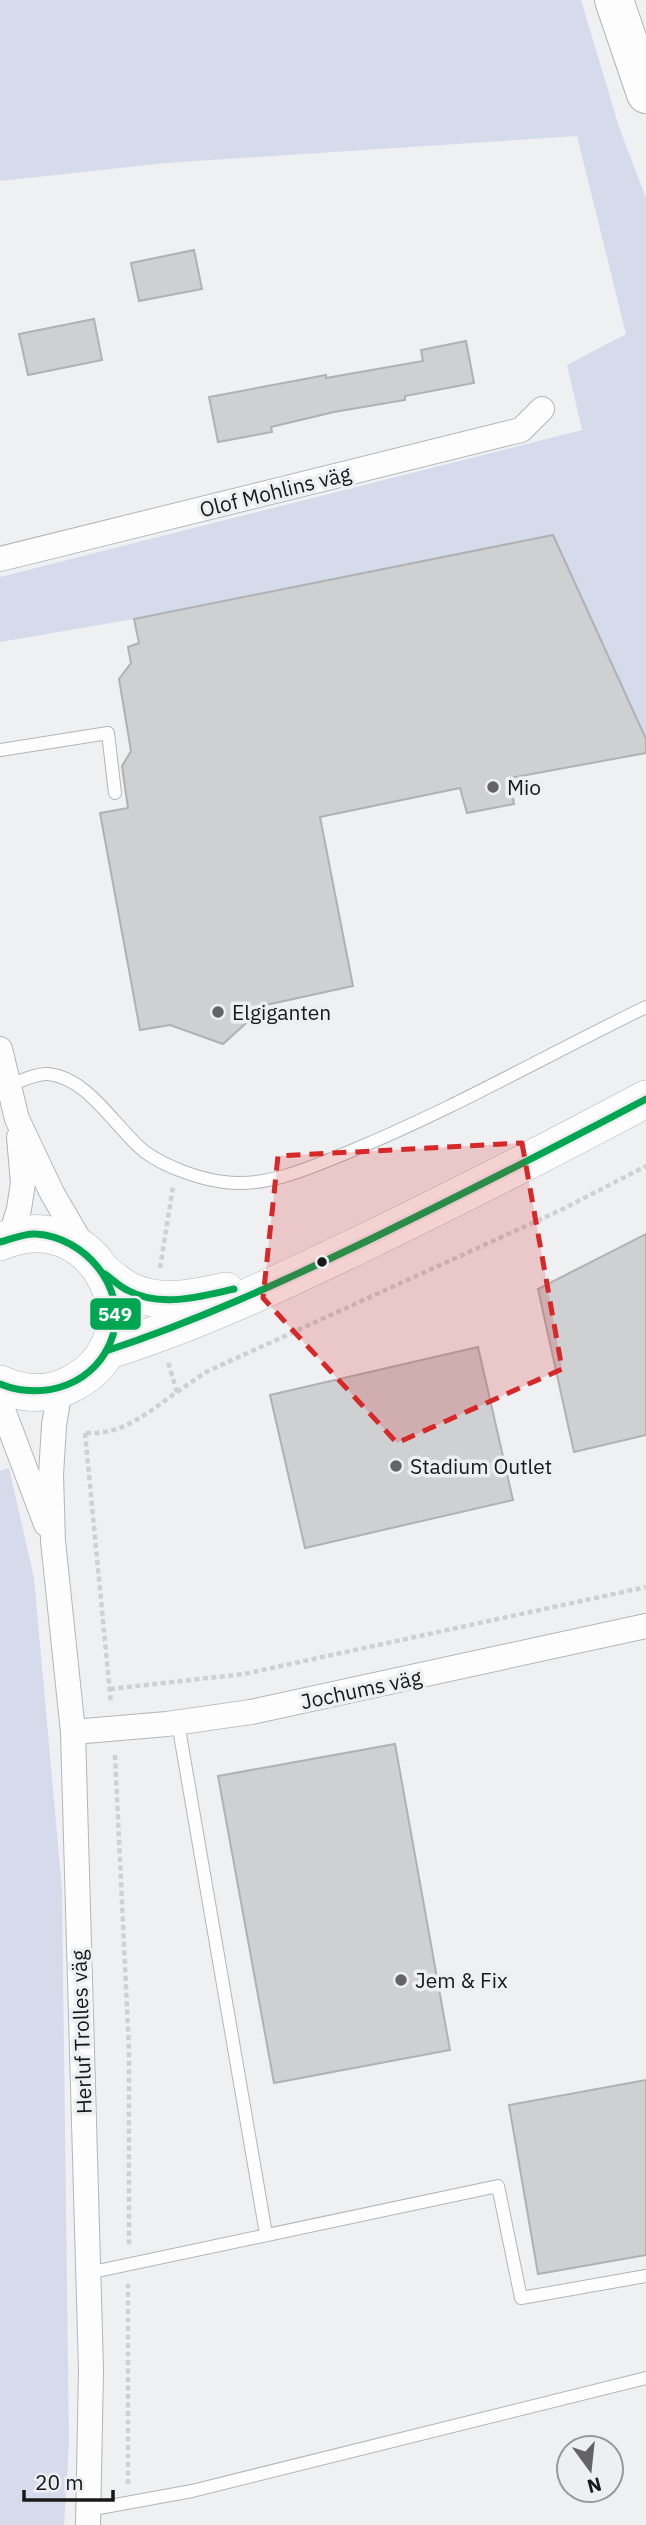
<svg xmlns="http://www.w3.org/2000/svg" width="646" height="2525" font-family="'IBM Plex Sans',sans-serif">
  <rect width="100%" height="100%" fill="#eff0f2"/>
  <g fill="#d6dbec">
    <path d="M0,0H581L619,127L646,198V739L553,535L134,619L0,642V577L582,430L567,365L626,334L577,136L166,163L0,181Z"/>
    <path d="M9,1468L34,1578L62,1889L69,2443L64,2525H0V1471Z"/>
  </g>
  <g fill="#cfd0d1" stroke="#b0b1b2" stroke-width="2">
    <path d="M194,250L202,289L139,301L131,263Z"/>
    <path d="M94,319L102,360L28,375L19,334Z"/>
    <path d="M466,341L474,383L405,396V400L334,412L271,427L272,432L218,442L209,397L326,375V378L423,361L421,350Z"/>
    <path d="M553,535L646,739V753L510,778L514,804L467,813L460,788L320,817L353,986L266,1005L223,1044L170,1025L140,1030L100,813L128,808L122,766L131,751L119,679L131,663L128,647L139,643L134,619Z"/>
    <path d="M646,1234V1435L574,1452L538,1289Z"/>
    <path d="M478,1347L513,1500L305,1548L270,1395Z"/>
    <path d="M395,1744L450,2050L274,2083L218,1776Z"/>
    <path d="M646,2080V2255L538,2274L509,2105Z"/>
  </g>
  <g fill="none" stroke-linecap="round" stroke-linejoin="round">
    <defs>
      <g id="lane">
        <path d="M0,750L108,733L115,793"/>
        <path d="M7,1086C19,1082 36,1073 48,1074C88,1077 116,1129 145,1152C166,1167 199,1179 224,1182C267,1188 312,1167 351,1151C453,1109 547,1055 646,1007"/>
        <path d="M178,1723L266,2234"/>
        <path d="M88,2273L498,2186L521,2298L646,2276"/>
        <path d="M88,2510L192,2491L646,2378"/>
      </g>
      <g id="street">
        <path d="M0,559L521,430L542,409"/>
        <path d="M0,1049L17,1119L52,1193L84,1248"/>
        <path d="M10,1238L19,1209L23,1183L19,1137"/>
        <path d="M60,1389L54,1425L51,1475L53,1541L73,1732L91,2370L88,2525"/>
        <path d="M0,1402L46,1524"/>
        <path d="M73,1732L167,1724L251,1712L646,1626"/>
      </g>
      <g id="secondary">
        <path d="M0,1242C95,1199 163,1335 73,1383C50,1396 23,1395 0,1384"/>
        <path d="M105,1274C113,1279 120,1286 128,1290C158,1306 195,1298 226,1291"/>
        <path d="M106,1351C194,1324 278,1284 361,1244C457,1198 552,1149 646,1099"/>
      </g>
      <path id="primary" d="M614,0L646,94"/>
    </defs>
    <use href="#lane" stroke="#b4b5b6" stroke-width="14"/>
    <use href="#street" stroke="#b4b5b6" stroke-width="26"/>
    <use href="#secondary" stroke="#b4b5b6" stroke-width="38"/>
    <use href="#primary" stroke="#b4b5b6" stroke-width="40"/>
    <g stroke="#d0d0d0" stroke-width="4.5" stroke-dasharray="5 3.5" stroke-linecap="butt">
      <path d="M160,1268L173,1187"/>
      <path d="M177,1392L206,1372L563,1209L646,1166"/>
      <path d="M85,1433L111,1704"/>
      <path d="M86,1433C124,1435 148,1412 177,1392L168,1362"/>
      <path d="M110,1689L244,1674L646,1587"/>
      <path d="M115,1755L129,2050V2246"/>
      <path d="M128,2484V2283"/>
    </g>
    <use href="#lane" stroke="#fdfdfd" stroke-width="12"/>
    <use href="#street" stroke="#fdfdfd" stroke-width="24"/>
    <use href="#secondary" stroke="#fdfdfd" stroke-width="37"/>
    <use href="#primary" stroke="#fdfdfd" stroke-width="38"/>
    <defs>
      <g id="bus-1">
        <path d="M0,1242C11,1239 25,1233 36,1234C84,1237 127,1286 113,1335C98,1384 44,1402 0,1384"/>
        <path d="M105,1274C112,1279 119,1286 127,1290C159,1308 201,1297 234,1289"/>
        <path d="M106,1351C197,1321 284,1281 371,1239C463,1194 555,1147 646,1099"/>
      </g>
    </defs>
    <use href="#bus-1" stroke="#eeeff3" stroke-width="12"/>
    <use href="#bus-1" stroke="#00a651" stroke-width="7"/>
  </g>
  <path fill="#d62828" fill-opacity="0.2" stroke="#d62828" stroke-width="5" stroke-dasharray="14 9" stroke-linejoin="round" d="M522,1143L562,1369L397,1443L263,1298L278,1156Z"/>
  <g fill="#646466" stroke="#eeeff3" stroke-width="2.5">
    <circle cx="493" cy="787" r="7"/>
    <circle cx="218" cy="1012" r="7"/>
    <circle cx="396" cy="1466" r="7"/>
    <circle cx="401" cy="1980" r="7"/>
  </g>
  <circle fill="#19191a" stroke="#eeeff3" stroke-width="2.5" cx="322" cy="1262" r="6"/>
  <g text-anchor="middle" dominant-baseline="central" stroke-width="7" stroke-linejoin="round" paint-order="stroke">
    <g font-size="21" fill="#19191a" stroke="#eeeff3">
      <text transform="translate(275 491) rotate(-14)">Olof Mohlins väg</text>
      <text transform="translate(361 1689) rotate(-12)">Jochums väg</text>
      <text transform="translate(81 2032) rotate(-92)">Herluf Trolles väg</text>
    </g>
    <g font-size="21" fill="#19191a" stroke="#eeeff3" text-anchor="start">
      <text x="507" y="787">Mio</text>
      <text x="232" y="1012">Elgiganten</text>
      <text x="410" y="1466">Stadium Outlet</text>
      <text x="415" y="1980">Jem &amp; Fix</text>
    </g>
  </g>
  <rect stroke="#eeeff3" stroke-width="2.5" x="89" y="1297" width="53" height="34" rx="7" fill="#00a651"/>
  <g font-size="19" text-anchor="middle" font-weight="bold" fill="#fff">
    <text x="115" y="1321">549</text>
  </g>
  <g transform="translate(590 2469) rotate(165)"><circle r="33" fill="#eeeff3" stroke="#99999c" stroke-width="2"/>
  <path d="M0-5L12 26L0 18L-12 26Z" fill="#646466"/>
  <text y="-10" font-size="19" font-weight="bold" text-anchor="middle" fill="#19191a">N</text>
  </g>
  <path d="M24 2490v10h89v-10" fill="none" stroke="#19191a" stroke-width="3.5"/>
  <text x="35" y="2490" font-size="21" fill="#19191a" stroke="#eeeff3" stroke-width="5" paint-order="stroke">20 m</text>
</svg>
